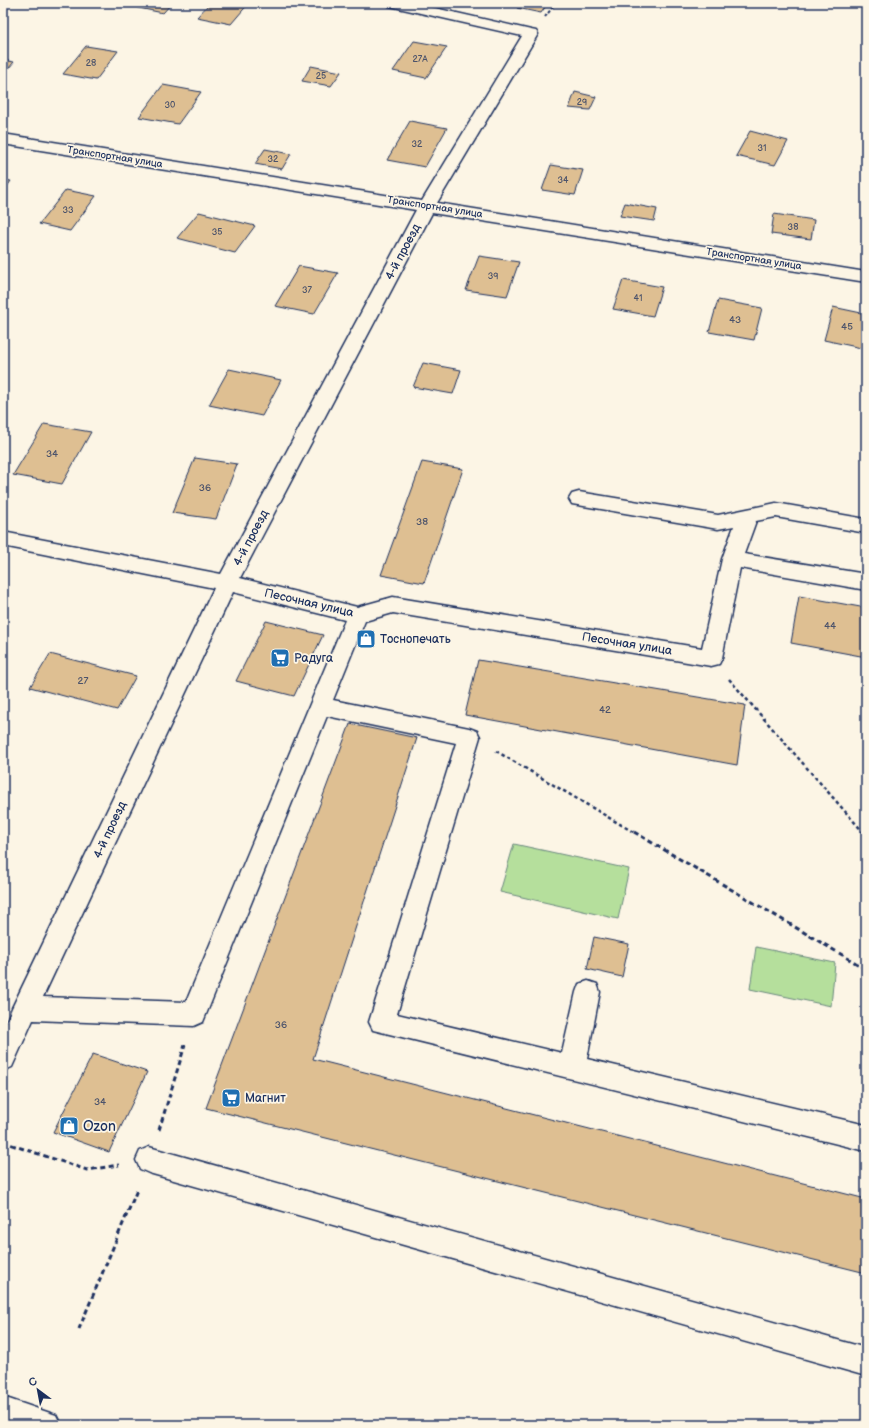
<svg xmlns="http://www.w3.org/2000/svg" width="869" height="1428" font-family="'Balsamiq Sans',sans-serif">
  <rect width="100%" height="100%" fill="#fcf5e5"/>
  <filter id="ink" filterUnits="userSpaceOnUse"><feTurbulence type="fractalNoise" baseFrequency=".025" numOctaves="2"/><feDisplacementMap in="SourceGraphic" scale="8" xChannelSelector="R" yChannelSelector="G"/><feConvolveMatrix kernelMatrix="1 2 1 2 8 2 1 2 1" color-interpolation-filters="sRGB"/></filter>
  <g filter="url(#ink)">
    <g fill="#b5df9c" stroke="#68877d">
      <path d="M514,844L629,869L618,919L500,892Z"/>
      <path d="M756,947L835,963L831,1006L750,989Z"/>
    </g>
    <g fill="#debf92" stroke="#1b2f5e">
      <path d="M131,3H172L163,13L129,6Z"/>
      <path d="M210,3H249L231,24L197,17Z"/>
      <path d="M521,3H548L541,13L517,8Z"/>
      <path d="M414,41L447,47L426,78L393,71Z"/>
      <path d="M86,46L118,51L96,80L63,74Z"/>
      <path d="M3,60L14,62L3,75Z"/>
      <path d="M311,66L341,72L331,86L302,81Z"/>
      <path d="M163,85L201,92L178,124L139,117Z"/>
      <path d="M575,92L596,97L590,110L569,108Z"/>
      <path d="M410,121L447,128L425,167L387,160Z"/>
      <path d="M750,131L788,141L775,165L736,156Z"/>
      <path d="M265,149L291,154L282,169L255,164Z"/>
      <path d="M551,165L583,170L575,195L542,190Z"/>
      <path d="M3,180L11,181L3,192Z"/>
      <path d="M66,190L96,196L70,231L39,224Z"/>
      <path d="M625,203L657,209L654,221L620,216Z"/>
      <path d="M199,212L255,226L235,253L177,238Z"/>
      <path d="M774,214L814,220L811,239L771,234Z"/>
      <path d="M479,256L519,262L507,296L466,290Z"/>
      <path d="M299,266L338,273L314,314L275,306Z"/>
      <path d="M623,280L662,287L653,316L613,309Z"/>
      <path d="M718,300L762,308L754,340L709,332Z"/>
      <path d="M833,307L866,314V349L824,340Z"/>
      <path d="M423,363L461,370L453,394L413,387Z"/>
      <path d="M229,369L281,380L262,416L209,405Z"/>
      <path d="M44,424L91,432L62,484L13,475Z"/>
      <path d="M195,458L237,464L216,519L172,513Z"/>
      <path d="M422,462L463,469L424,583L381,575Z"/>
      <path d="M799,596L866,608V657L791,643Z"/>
      <path d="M266,621L323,635L294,696L236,681Z"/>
      <path d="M365,634L372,635L367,645L360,644Z"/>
      <path d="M50,654L136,676L117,710L30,687Z"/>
      <path d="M478,660L745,705L737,765L465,715Z"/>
      <path d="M350,724L417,738L313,1059L866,1199V1273L206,1108Z"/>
      <path d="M594,937L629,944L622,977L587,969Z"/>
      <path d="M93,1054L147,1072L109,1152L53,1132Z"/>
    </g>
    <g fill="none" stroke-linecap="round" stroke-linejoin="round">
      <defs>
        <g id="minor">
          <path d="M387,3H413L531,30L536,31L538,34L437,203L866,272V282L432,213L240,578L357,607L393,597L702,648L722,559L734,526L718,529L572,504L569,499L572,494L579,492L718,515L776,503L866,519V533L776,517L756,521L744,554L866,574V590L740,568L722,658L719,664L711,666L393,613L365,621L333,700L469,728L477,731L480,737L397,1014L562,1053L576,992L579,984L588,981L597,984L600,992L587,1059L866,1125V1151L373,1030L369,1022L456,743L327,716L203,1022L194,1026L33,1020L12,1067L3,1071V1030L12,1008L214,588L3,546V532L221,574L416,210L3,144V134L422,201L522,36L394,7L389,6ZM233,592L345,620L186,1002L43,997Z"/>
          <path d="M149,1147L866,1348V1376L149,1173L140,1169L136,1160L140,1151Z"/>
        </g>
        <path id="major" d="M3,1397L56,1415L61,1425H3Z"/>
      </defs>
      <use href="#minor" stroke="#1b2f5e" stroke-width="3"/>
      <use href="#major" stroke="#1b2f5e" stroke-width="3"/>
      <path stroke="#1b2f5e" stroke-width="2" stroke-dasharray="3 2" stroke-linecap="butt" d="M545,17L556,3"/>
      <g stroke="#1b2f5e" stroke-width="2.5" stroke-dasharray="3.5 3" stroke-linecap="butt">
        <path d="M729,679L864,833"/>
        <path d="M496,751L635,833"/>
      </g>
      <g stroke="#1b2f5e" stroke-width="3" stroke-dasharray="5 3.5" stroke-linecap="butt">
        <path d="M634,832L866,969"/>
        <path d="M863,832L866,836"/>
        <path d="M159,1130L185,1045"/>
        <path d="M3,1142L87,1170L119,1165"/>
        <path d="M79,1329L137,1190"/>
      </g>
      <use href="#minor" fill="#fcf5e5" fill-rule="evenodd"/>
      <use href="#major" fill="#fcf5e5" fill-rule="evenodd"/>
      <path stroke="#1b2f5e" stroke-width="2" d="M854,3L866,5"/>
    </g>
  </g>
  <defs>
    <symbol id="shop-square" viewBox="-11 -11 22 22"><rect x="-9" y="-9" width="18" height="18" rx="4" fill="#1f6fb2" stroke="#fcf5e5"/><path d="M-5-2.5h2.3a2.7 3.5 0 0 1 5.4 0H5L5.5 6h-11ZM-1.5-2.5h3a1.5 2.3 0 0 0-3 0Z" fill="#fff"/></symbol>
    <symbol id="supermarket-square" viewBox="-11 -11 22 22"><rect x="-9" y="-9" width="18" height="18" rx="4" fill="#1f6fb2" stroke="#fcf5e5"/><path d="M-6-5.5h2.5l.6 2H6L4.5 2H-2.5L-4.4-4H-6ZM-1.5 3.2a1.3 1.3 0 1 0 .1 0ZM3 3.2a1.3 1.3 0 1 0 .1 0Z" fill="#fff"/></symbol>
  </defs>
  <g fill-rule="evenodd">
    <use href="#shop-square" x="355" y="628" width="22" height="22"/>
    <use href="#supermarket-square" x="269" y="647" width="22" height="22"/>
    <use href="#supermarket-square" x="220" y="1087" width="22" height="22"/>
    <use href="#shop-square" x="58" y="1115" width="22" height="22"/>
  </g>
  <g text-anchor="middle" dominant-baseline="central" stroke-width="3.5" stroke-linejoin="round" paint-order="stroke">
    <g font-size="9" fill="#4c536b">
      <text x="420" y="59">27А</text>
      <text x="91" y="63">28</text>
      <text x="321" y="76">25</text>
      <text x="582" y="102">29</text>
      <text x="170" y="105">30</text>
      <text x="417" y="144">32</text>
      <text x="762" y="148">31</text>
      <text x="273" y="159">32</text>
      <text x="563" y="180">34</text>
      <text x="68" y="210">33</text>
      <text x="793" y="227">38</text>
      <text x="217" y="232">35</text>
      <text x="493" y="276">39</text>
      <text x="307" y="290">37</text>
      <text x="638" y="298">41</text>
    </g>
    <g font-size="10" fill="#1b2f5e" stroke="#fcf5e5">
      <text transform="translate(115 157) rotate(9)">Транспортная улица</text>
      <text transform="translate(435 207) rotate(9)">Транспортная улица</text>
      <text transform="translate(754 259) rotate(9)">Транспортная улица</text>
    </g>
    <g font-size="10" fill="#4c536b">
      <text x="735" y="320">43</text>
      <text x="847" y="327">45</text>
      <text x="52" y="454">34</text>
      <text x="205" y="488">36</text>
      <text x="422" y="522">38</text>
      <text x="830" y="626">44</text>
      <text x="83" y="681">27</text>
      <text x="605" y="710">42</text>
      <text x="281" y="1025">36</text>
      <text x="100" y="1102">34</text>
    </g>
    <g font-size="12" fill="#1b2f5e" stroke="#fcf5e5">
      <text transform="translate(403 252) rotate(-62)">4-й проезд</text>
      <text transform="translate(251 538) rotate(-62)">4-й проезд</text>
      <text transform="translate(309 603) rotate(13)">Песочная улица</text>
      <text transform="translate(627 644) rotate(9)">Песочная улица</text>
      <text transform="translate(110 830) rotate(-65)">4-й проезд</text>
    </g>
    <g font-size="12" fill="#1b2f5e" stroke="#fcf5e5" text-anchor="start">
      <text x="380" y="639">Тоснопечать</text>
      <text x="294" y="658">Радуга</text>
      <text x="245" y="1098">Магнит</text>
    </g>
    <g font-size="14" fill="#1b2f5e" stroke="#fcf5e5" text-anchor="start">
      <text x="83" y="1126">Ozon</text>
    </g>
  </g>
  <rect width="869" height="1428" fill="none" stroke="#fcf5e5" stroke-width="16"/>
  <rect x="8" y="8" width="853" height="1412" fill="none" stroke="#1b2f5e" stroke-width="1.5" filter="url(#ink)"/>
  <g transform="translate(38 1390) rotate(328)" stroke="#fcf5e5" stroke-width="3" paint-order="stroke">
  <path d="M0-3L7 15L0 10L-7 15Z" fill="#1b2f5e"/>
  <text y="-6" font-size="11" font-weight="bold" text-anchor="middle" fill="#1b2f5e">С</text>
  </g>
</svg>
